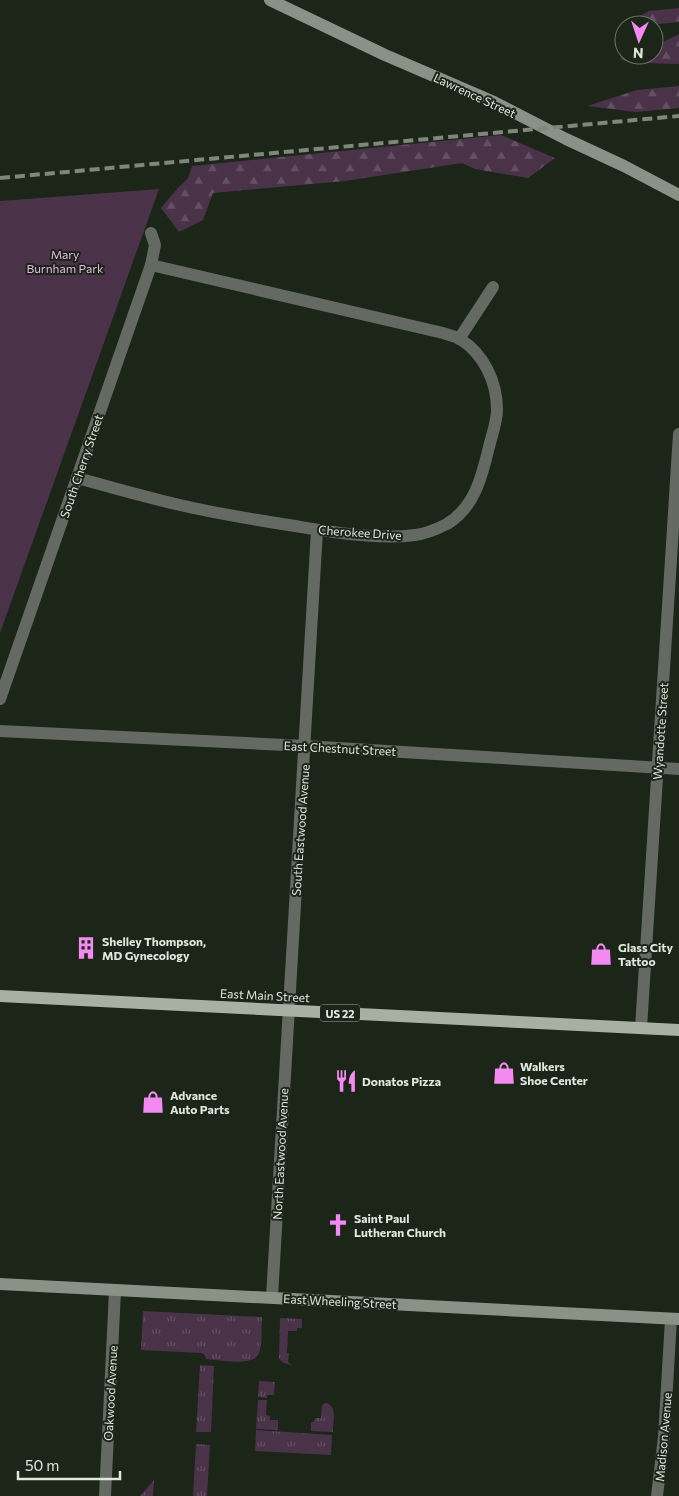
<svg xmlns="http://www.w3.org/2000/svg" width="679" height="1496" font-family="Commissioner,sans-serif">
  <defs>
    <pattern id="grass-tufts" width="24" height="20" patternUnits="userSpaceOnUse" patternTransform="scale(1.25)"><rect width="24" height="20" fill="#4a3249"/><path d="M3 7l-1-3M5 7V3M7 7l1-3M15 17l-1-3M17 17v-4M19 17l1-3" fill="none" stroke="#645063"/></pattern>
    <pattern id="forest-firs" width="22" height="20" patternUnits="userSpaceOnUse" patternTransform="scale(1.25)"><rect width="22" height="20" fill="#4a3249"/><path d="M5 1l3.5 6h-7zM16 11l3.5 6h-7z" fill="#645063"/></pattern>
  </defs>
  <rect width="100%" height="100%" fill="#1b2518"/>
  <g fill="url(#grass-tufts)">
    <path d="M143,1311L262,1317C261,1328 263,1343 259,1353C254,1367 219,1360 206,1359L205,1355L201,1353L141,1350Z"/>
    <path d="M280,1318L302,1319V1328H297V1331H288L287,1353H289L288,1362L293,1366L282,1362L279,1358Z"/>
    <path d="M200,1365L214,1366L211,1432H196Z"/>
    <path d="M259,1381L275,1382L274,1395H267V1398L258,1397Z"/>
    <path d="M258,1400H267L266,1415L270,1416V1420H278V1430L256,1429Z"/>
    <path d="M325,1403C338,1405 333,1422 333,1432L311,1431V1422H314L315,1418H321L322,1405Z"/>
    <path d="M256,1430L332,1435L331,1455L255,1451Z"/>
    <path d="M196,1444L210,1445L207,1496H193Z"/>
    <path d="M154,1480L153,1496H140Z"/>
  </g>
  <g fill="url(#forest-firs)">
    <path d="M679,8V22L649,25L635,19L649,11Z"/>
    <path d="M679,34V64L639,63L621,60L623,39L624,38V55H654V39L663,42Z"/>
    <path d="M679,86V108L636,112L587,106L637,90Z"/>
    <path d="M501,135L555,158L528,178L475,169L462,163L345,181L213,193L203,220L179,232L161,208L177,189L188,178L192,166Z"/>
  </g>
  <path fill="#4a3249" d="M159,189L0,633V201Z"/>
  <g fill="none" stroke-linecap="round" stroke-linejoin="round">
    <g stroke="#646962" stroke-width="12">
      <path d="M459,339L493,287"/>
      <path d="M77,478C111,487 145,497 180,505C218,514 256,520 295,526C332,532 378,540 415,535C426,534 437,529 447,524C475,507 482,476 489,447C492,434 497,422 497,410C497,382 484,354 460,339C455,336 448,335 443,333L151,265"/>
      <path d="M0,699L151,265L155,245L151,233"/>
      <path d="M0,731L305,746L679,769"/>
      <path d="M641,1028L679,434"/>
      <path d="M272,1297L317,530"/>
      <path d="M105,1496L115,1291"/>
      <path d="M657,1496L664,1437L671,1319"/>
    </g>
    <g stroke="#899287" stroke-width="12">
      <path d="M270,0L385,55L494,102L566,139L624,166L679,195"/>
      <path d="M0,1284L679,1319"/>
    </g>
    <path stroke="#a6b1a3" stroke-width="12" d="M0,996L679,1030"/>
    <path stroke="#7f877c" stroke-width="4" stroke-dasharray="10 5" stroke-linecap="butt" d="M0,178L679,116"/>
  </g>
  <defs>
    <symbol id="building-bare" viewBox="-9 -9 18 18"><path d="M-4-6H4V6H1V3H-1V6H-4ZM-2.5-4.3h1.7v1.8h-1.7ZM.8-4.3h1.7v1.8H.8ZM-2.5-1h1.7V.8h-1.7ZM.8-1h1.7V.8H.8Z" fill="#f38af1" stroke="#1b2518" stroke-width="2.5" paint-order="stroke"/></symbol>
    <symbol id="shop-bare" viewBox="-9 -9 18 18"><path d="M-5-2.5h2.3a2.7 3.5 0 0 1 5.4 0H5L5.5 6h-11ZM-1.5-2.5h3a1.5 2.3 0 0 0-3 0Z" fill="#f38af1" stroke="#1b2518" stroke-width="2.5" paint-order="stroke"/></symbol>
    <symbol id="restaurant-bare" viewBox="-9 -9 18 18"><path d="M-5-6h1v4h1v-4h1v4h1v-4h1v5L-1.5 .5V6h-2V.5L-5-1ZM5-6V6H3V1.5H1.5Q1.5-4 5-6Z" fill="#f38af1" stroke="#1b2518" stroke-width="2.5" paint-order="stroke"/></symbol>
    <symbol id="church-bare" viewBox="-9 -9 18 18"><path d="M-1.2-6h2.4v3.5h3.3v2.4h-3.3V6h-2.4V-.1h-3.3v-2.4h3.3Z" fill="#f38af1" stroke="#1b2518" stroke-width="2.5" paint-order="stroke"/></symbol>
  </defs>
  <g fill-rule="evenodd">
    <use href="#building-bare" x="70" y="932" width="32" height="32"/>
    <use href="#shop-bare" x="585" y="938" width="32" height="32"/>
    <use href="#shop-bare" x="488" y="1057" width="32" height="32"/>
    <use href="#restaurant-bare" x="330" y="1065" width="32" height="32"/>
    <use href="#shop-bare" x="137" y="1086" width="32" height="32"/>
    <use href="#church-bare" x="322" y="1209" width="32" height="32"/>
  </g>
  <g text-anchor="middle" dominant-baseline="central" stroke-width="4" stroke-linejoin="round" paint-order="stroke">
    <rect fill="#1b2518" stroke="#a5ada3" stroke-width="1" x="320" y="1004.5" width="40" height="17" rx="4"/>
    <g font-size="11" font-weight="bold" fill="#e0e7de">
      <text x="340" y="1013">US 22</text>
    </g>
    <g font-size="12" fill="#e0e7de" stroke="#1b2518">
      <text transform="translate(475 95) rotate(25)">Lawrence Street</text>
      <text transform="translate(81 466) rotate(-71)">South Cherry Street</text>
      <text transform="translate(360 532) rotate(4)">Cherokee Drive</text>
      <text transform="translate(660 731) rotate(-86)">Wyandotte Street</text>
      <text transform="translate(340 748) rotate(3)">East Chestnut Street</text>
      <text transform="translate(300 830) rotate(-86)">South Eastwood Avenue</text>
      <text transform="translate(265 995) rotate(3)">East Main Street</text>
      <text transform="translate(280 1154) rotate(-87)">North Eastwood Avenue</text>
      <text transform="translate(340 1301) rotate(3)">East Wheeling Street</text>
      <text transform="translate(110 1393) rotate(-87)">Oakwood Avenue</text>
      <text transform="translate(663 1437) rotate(-85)">Madison Avenue</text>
    </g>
    <g font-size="12" fill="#e6b5e4" stroke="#1b2518">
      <text x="65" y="254">Mary<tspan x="65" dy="14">Burnham Park</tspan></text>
    </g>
    <g font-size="12" font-weight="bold" fill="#e0e7de" stroke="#1b2518" text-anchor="start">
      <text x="102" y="941">Shelley Thompson,<tspan x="102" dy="14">MD Gynecology</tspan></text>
      <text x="618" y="947">Glass City<tspan x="618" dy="14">Tattoo</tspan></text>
      <text x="520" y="1066">Walkers<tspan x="520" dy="14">Shoe Center</tspan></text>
      <text x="362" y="1081">Donatos Pizza</text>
      <text x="170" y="1095">Advance<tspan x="170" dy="14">Auto Parts</tspan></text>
      <text x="354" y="1218">Saint Paul<tspan x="354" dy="14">Lutheran Church</tspan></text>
    </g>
  </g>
  <g transform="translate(639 40) rotate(183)"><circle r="24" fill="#1b2518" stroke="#6a7367"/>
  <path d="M0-4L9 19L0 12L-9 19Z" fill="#f38af1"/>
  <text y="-8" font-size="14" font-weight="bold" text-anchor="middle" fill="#e0e7de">N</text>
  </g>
  <path d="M18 1471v8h102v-8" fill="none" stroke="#e0e7de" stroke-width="2.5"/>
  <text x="25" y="1471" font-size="15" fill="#e0e7de" stroke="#1b2518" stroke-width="4" paint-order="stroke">50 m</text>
</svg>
